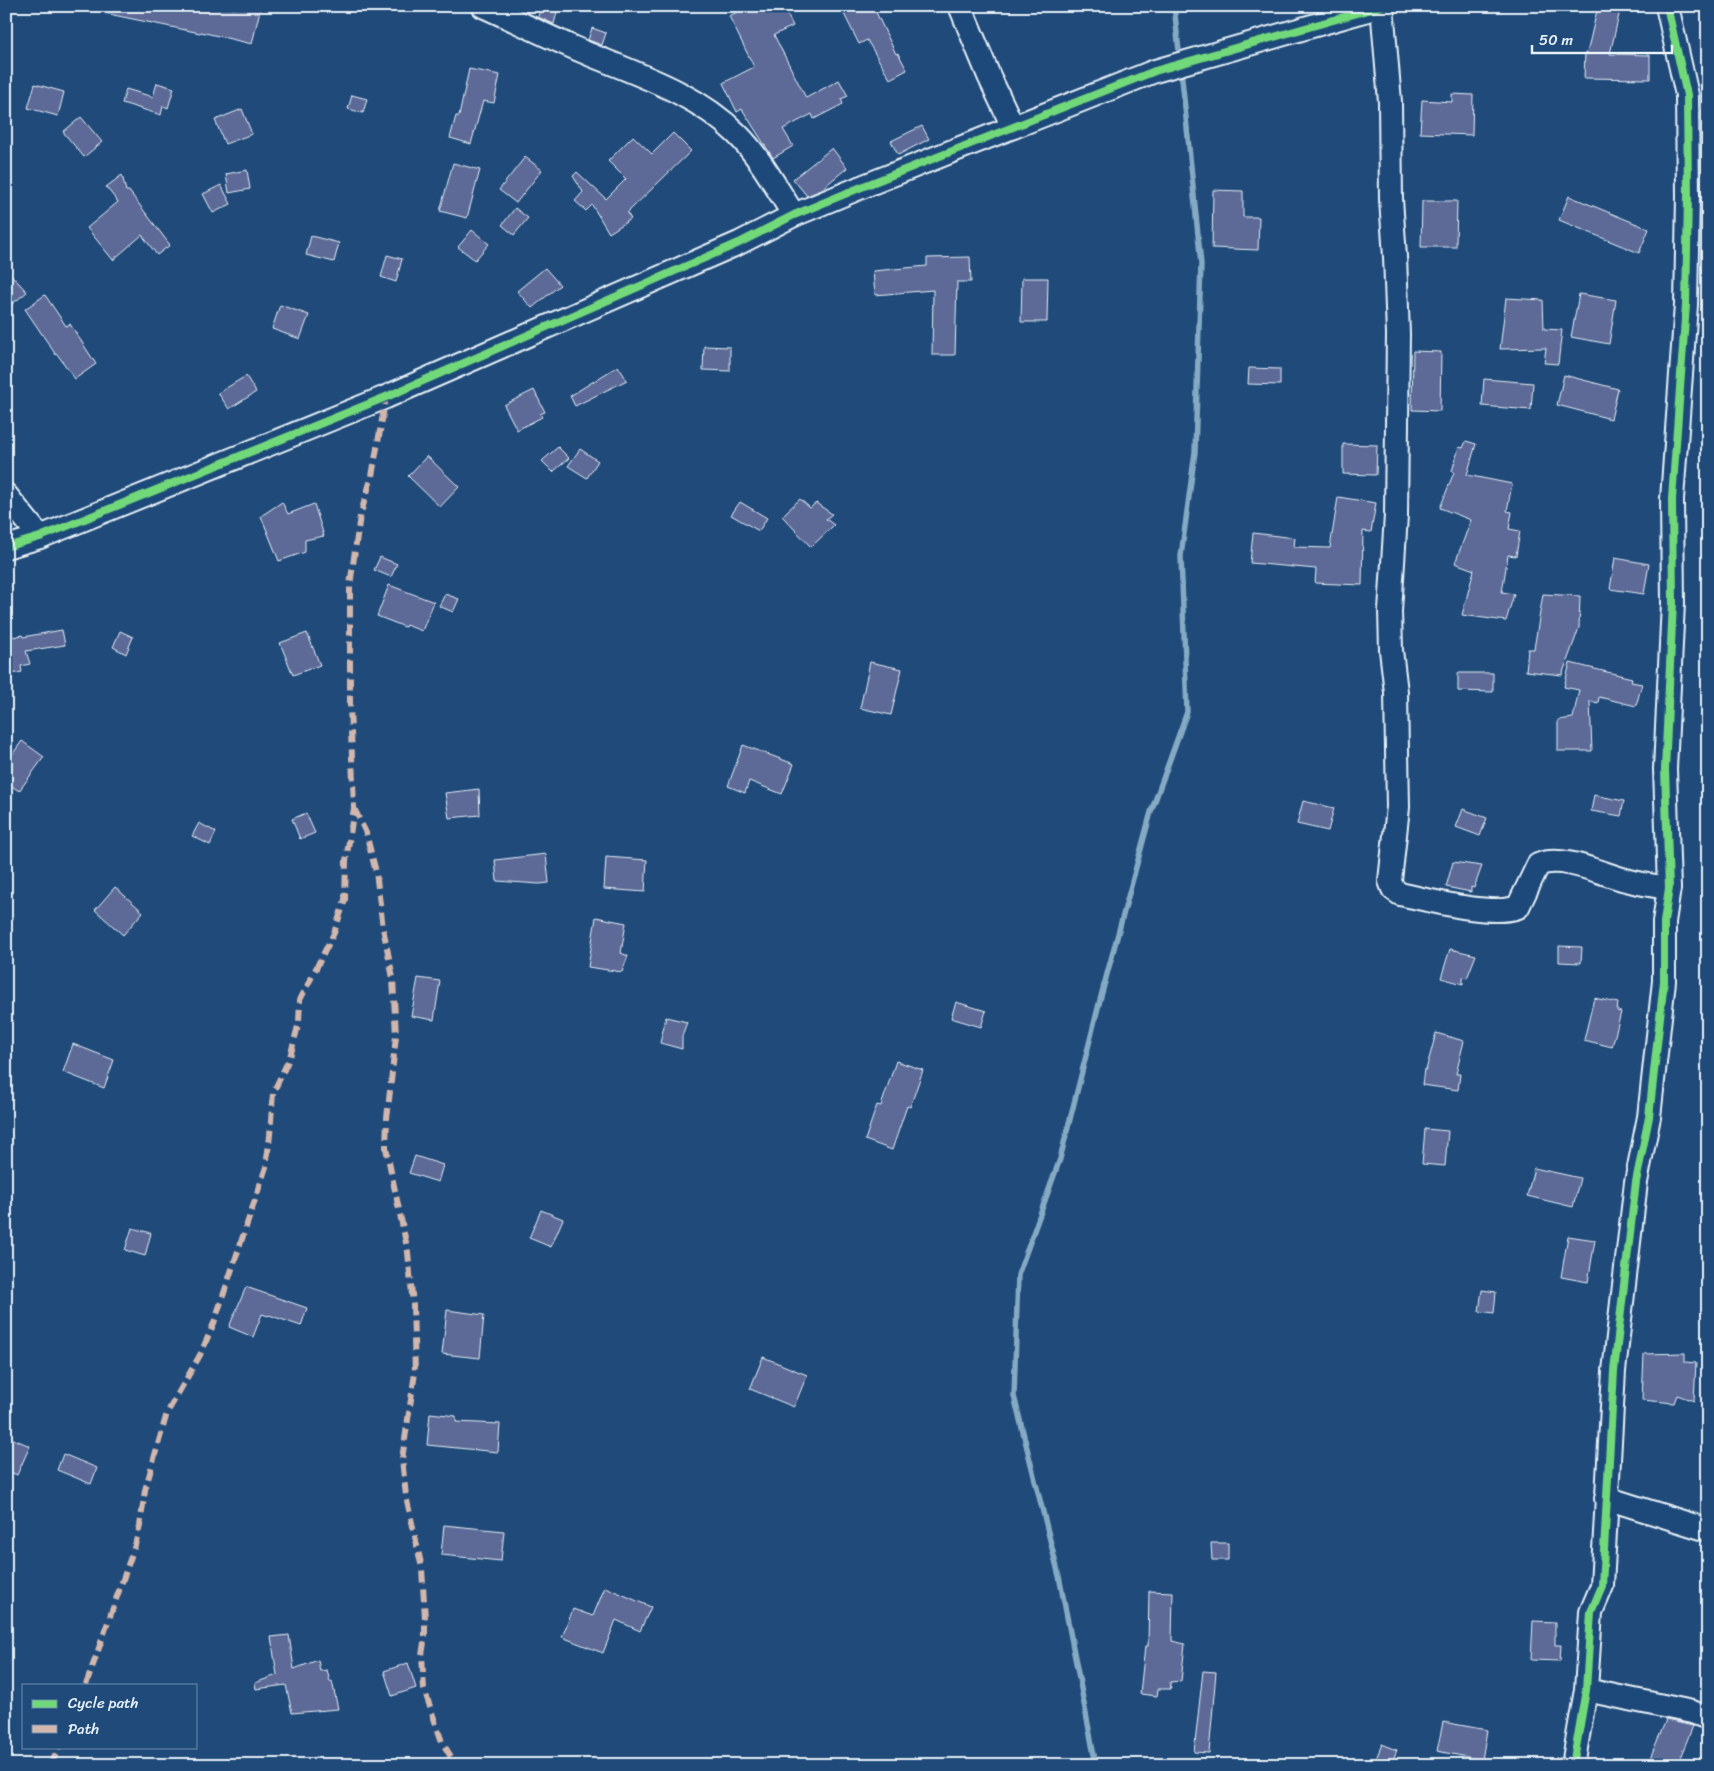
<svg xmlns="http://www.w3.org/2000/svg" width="1714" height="1771" font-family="Sriracha,sans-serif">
  <rect width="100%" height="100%" fill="#1f4a7a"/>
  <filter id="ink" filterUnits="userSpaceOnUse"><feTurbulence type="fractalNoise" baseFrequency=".02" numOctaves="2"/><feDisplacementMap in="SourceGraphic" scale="10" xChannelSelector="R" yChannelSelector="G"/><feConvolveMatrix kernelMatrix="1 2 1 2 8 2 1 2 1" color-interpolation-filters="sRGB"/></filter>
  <g filter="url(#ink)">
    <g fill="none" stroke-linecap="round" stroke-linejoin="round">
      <g stroke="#85aac3" stroke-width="5.5">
        <path d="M1174,6L1180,60"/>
        <path d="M1096,1765L1059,1576L1014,1396L1018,1275L1060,1159L1100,1000L1151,812L1187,712L1181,556L1195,452L1201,264L1181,69"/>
      </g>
    </g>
    <g fill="#5d6b97" stroke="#e8f1f8">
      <path d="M105,6H222L235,9L236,6H261L252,44L201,32L200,33L104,13Z"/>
      <path d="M541,6L558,8L554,24L538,17Z"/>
      <path d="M750,6H783L793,26L774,35L806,98L839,80L848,96L841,99L843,104L814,119L812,114L783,129L793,146L773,158L742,109L737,112L723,83L754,67L729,16Z"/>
      <path d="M840,6H873L896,54L898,53L907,70L890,79L867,40L859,44Z"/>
      <path d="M1598,6H1621L1610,54L1650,55V79L1584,78L1585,53H1587Z"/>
      <path d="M592,28L606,33L602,45L588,40Z"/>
      <path d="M469,69L500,75L494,103L483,101L471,144L450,138L456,116H459Z"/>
      <path d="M157,83L174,88L168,108L163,106L161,115L122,103L126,89L153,97Z"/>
      <path d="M35,84L64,92L58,116L28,108Z"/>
      <path d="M1452,94L1473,95L1472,135L1420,133L1422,100L1452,102Z"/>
      <path d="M352,95L367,99L363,113L348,109Z"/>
      <path d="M242,109L252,134L225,144L215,120Z"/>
      <path d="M81,117L102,142L84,157L63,132Z"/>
      <path d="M922,126L929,139L898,155L891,141Z"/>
      <path d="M673,133L691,151L627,213L631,219L609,233L592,205L586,211L575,201L583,192L573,176L577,172L606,199L626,179L608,161L633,136L652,154Z"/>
      <path d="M832,148L847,168L819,191L807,196L793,179Z"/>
      <path d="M525,157L542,170L516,203L499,190Z"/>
      <path d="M453,163L480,170L467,218L440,211Z"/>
      <path d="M247,170L250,189L229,193L226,174Z"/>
      <path d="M122,175L126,191H129L170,245L157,255L142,235L113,260L87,228L118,202L106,187Z"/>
      <path d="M221,185L231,204L213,213L203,194Z"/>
      <path d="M1213,190L1243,191V217H1259L1258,250L1212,248Z"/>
      <path d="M1569,196L1649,229L1639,253L1559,220Z"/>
      <path d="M1422,201H1457L1456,247H1421Z"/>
      <path d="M515,208L528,218L514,235L502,225Z"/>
      <path d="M472,230L489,244L475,260L458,247Z"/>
      <path d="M311,236L339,243L334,262L306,255Z"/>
      <path d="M387,255L402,259L396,282L381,277Z"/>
      <path d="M970,257L971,282H957L955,355H932L933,290L875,295L873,271L927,266V258Z"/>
      <path d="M545,268L560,285L532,308L517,291Z"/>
      <path d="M6,269L27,292L6,309Z"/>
      <path d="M1022,278H1048L1047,322H1021Z"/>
      <path d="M1579,294L1616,300L1609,344L1571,337Z"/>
      <path d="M45,295L66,326L70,324L96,364L75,379L57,354L56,355L25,309Z"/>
      <path d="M1506,298L1543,300L1544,329L1562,330L1558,364L1544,363L1546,348L1500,349Z"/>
      <path d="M280,305L309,315L300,339L272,329Z"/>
      <path d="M704,346L730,347V371L703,370Z"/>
      <path d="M1413,351L1441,352L1440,411L1412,410Z"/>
      <path d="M618,366L627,380L575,406L570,396Z"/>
      <path d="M1249,368L1280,369V385L1248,384Z"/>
      <path d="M1564,375L1618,389L1611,419L1557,405Z"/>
      <path d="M246,376L256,392L229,409L218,393Z"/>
      <path d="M1484,379L1533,383L1531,410L1482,406Z"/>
      <path d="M534,390L545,412L540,414L542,417L517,430L504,405Z"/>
      <path d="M1466,441L1476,444L1467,475L1512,484L1507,511L1512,512L1509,529L1520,531L1516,556L1508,555L1502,592L1514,594L1506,621L1462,615L1474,570L1455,563L1471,520L1440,508L1454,472L1452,471L1459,447L1463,448Z"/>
      <path d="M1343,444L1377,445L1376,475L1343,474Z"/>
      <path d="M558,447L569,458L553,472L542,461Z"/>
      <path d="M580,449L598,461L587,478L568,466Z"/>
      <path d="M427,456L459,487L440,507L408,476Z"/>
      <path d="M1338,497L1376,503L1371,532L1363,531L1362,585L1315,583L1316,569L1250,563L1253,533L1295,538L1294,547L1330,548Z"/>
      <path d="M800,499L810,508L816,503L832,514L826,519L834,525L811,547L782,516Z"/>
      <path d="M282,502L288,514L314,504L324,536L305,540V552L279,561L261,516Z"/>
      <path d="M740,502L767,518L759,531L731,515Z"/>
      <path d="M380,557L397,564L391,577L374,570Z"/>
      <path d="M1615,558L1649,564L1644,594L1610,589Z"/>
      <path d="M389,585L434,602L422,631L406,625L405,627L377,616Z"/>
      <path d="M445,594L459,599L453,612L439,606Z"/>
      <path d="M1543,594L1580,596L1579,628L1562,675L1526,671L1528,649H1534Z"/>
      <path d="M62,630L65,645L26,651L30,664L21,666L22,672L6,675V631H12L13,637L22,635L23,637Z"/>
      <path d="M120,631L133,637L126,654L113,647Z"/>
      <path d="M307,633L320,665L293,675L280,643Z"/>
      <path d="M870,662L902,669L891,715L860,708Z"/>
      <path d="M1570,663L1632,678L1631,682L1642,684L1636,706L1599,697L1598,703L1590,701L1592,751H1558V720L1573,718L1579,690L1564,687Z"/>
      <path d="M1458,673H1493V692L1458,691Z"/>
      <path d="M22,741L44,757L19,791L6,782V763Z"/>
      <path d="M743,745L794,764L782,794L749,781L745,793L728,786Z"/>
      <path d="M479,789L480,815L449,818L445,793Z"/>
      <path d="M1594,795L1624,801L1621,816L1591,811Z"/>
      <path d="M1303,801L1334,808L1328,831L1297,824Z"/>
      <path d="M1463,809L1487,818L1480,836L1456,827Z"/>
      <path d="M306,813L315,833L300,839L292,819Z"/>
      <path d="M199,823L216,832L210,845L192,836Z"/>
      <path d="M546,854L549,883L539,884L497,881L495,860Z"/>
      <path d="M606,857L647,860L645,892L604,889Z"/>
      <path d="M1453,862L1482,866L1474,888L1471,887V892L1446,887Z"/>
      <path d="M115,887L143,912L123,935L95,910Z"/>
      <path d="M596,917L626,923L621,953L628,956L622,972L588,967Z"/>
      <path d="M1559,946L1582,947L1581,963L1559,962Z"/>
      <path d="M1450,949L1476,955L1467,978L1463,977V984L1441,978Z"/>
      <path d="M418,978L440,981L434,1020L411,1016Z"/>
      <path d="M1594,998L1618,1003L1617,1011L1621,1012L1612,1047L1584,1040Z"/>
      <path d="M956,1002L986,1011L981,1027L951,1018Z"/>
      <path d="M666,1017L687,1022L682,1036V1049L660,1043Z"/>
      <path d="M1436,1033L1464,1041L1456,1074H1460L1458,1090L1422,1085L1424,1069L1426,1070Z"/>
      <path d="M73,1044L114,1060L104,1088L63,1072Z"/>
      <path d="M896,1061L923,1070L910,1107L907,1106L892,1150L865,1140L877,1105L881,1106Z"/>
      <path d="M1425,1129L1448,1131L1445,1166L1422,1164Z"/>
      <path d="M415,1156L443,1165L438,1182L409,1173Z"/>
      <path d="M1534,1168L1580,1178L1573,1207L1527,1196Z"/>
      <path d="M541,1210L563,1219L551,1247L529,1238Z"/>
      <path d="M132,1228L151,1233L145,1256L125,1250Z"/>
      <path d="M1568,1236L1595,1240L1588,1282L1561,1277Z"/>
      <path d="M246,1287L307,1308L301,1326L269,1315L268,1316L262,1314L253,1337L229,1327Z"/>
      <path d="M1482,1290L1496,1292L1494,1313L1479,1311Z"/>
      <path d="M447,1310L484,1315L480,1358L442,1354Z"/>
      <path d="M1685,1353V1362L1696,1363L1694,1401L1677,1395L1674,1403L1642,1400L1644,1354Z"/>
      <path d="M763,1357L807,1375L794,1407L750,1389Z"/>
      <path d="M430,1413L456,1416V1422L500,1424L498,1452L427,1445Z"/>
      <path d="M6,1436L30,1446L17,1475L6,1470Z"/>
      <path d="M63,1454L97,1468L91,1484L57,1470Z"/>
      <path d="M444,1525L504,1531L501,1561L441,1555Z"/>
      <path d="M1211,1543H1228V1560H1212Z"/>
      <path d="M605,1587L651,1607L640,1631L616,1620L603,1653L562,1637L573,1609L593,1616Z"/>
      <path d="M1149,1591L1173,1592L1172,1641L1185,1644L1181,1681L1170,1682L1171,1689H1158L1157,1696L1140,1694L1145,1646H1148Z"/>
      <path d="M1533,1621L1555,1622V1645H1561L1560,1661L1531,1660Z"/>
      <path d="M289,1635L294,1669L318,1660L320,1671L327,1670L330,1682L332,1681L338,1709L292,1713L286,1685L256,1689L255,1683L277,1675L271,1637Z"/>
      <path d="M408,1663L416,1688L392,1696L384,1671Z"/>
      <path d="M1203,1671L1216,1672L1209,1753L1194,1752Z"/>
      <path d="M1666,1720L1693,1726L1677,1765H1647Z"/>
      <path d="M1443,1722L1487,1730L1482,1760L1437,1751Z"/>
      <path d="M1382,1744L1397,1750L1391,1765H1385L1375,1761Z"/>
    </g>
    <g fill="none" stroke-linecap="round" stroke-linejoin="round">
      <defs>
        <g id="street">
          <path d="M483,6C519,22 554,40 591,55C642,76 697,94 737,134C761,158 776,188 794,215"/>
          <path d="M960,6L989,76L1013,127"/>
          <path d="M1382,6L1390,102L1391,199L1395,257L1398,334L1396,515L1390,611L1391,650L1396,692L1398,807L1390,881L1393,889L1400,894C1428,900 1492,917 1518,907L1538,865C1561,854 1602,874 1626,880C1640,884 1654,886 1669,888"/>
          <path d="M6,495L40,537"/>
          <path d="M6,547L40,537L386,397L739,243L794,215L864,186L1155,71L1382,6"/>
          <path d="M1606,1498L1708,1530"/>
          <path d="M1586,1690L1692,1712L1708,1718"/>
          <path d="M1573,1765L1586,1690L1591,1612L1602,1586L1614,1371L1636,1182L1649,1117L1664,981V922L1669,888L1665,769L1673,603L1672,499L1686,305L1688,196L1687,95L1667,6"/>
        </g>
      </defs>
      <use href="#street" stroke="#e8f1f8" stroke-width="26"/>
      <use href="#street" stroke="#1f4a7a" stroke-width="22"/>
      <g stroke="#d1b7ad" stroke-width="6" stroke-dasharray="12 6" stroke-linecap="butt">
        <path d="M354,808L366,833L376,872L383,928L393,978L396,1036L387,1118L386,1148L408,1252L413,1305L415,1373L402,1459L406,1496L422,1568L425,1619V1636L422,1655L424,1689L442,1742L456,1765"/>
        <path d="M86,1685L135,1545L140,1526L145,1490L167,1413L200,1355L214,1323L266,1167L270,1135L273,1093L290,1057L299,1022L300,1000L334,933L345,900L346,861L354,808L350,706V585L360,516L372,476L386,397"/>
        <path d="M50,1765L60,1747"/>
      </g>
      <defs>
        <g id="cycleway">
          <path d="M6,547L40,537L386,397L739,243L794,215L864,186L1155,71L1382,6"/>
          <path d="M1573,1765L1586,1690L1591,1612L1602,1586L1614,1371L1636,1182L1649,1117L1664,981V922L1669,888L1665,769L1673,603L1672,499L1686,305L1688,196L1687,95L1667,6"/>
        </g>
      </defs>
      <use href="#cycleway" stroke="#1f4a7a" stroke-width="11"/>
      <use href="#cycleway" stroke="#71d979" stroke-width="8"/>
    </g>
  </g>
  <rect width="1714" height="1771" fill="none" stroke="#1f4a7a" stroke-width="25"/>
  <rect x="12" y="12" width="1689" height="1746" fill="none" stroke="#e8f1f8" stroke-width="2" filter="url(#ink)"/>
  <rect x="22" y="1684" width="175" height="65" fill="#1f4a7a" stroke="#6f8dac"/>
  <rect x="32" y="1700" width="25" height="8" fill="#71d979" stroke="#6f8dac"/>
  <text x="68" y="1708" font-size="15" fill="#e8f1f8">Cycle path</text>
  <rect x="32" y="1725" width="25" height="8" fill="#d1b7ad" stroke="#6f8dac"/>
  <text x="68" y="1734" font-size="15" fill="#e8f1f8">Path</text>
  <path d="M1532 45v8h140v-8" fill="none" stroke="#e8f1f8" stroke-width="2.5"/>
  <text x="1539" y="45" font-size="15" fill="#e8f1f8" stroke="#1f4a7a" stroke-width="4" paint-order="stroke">50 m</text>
</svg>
